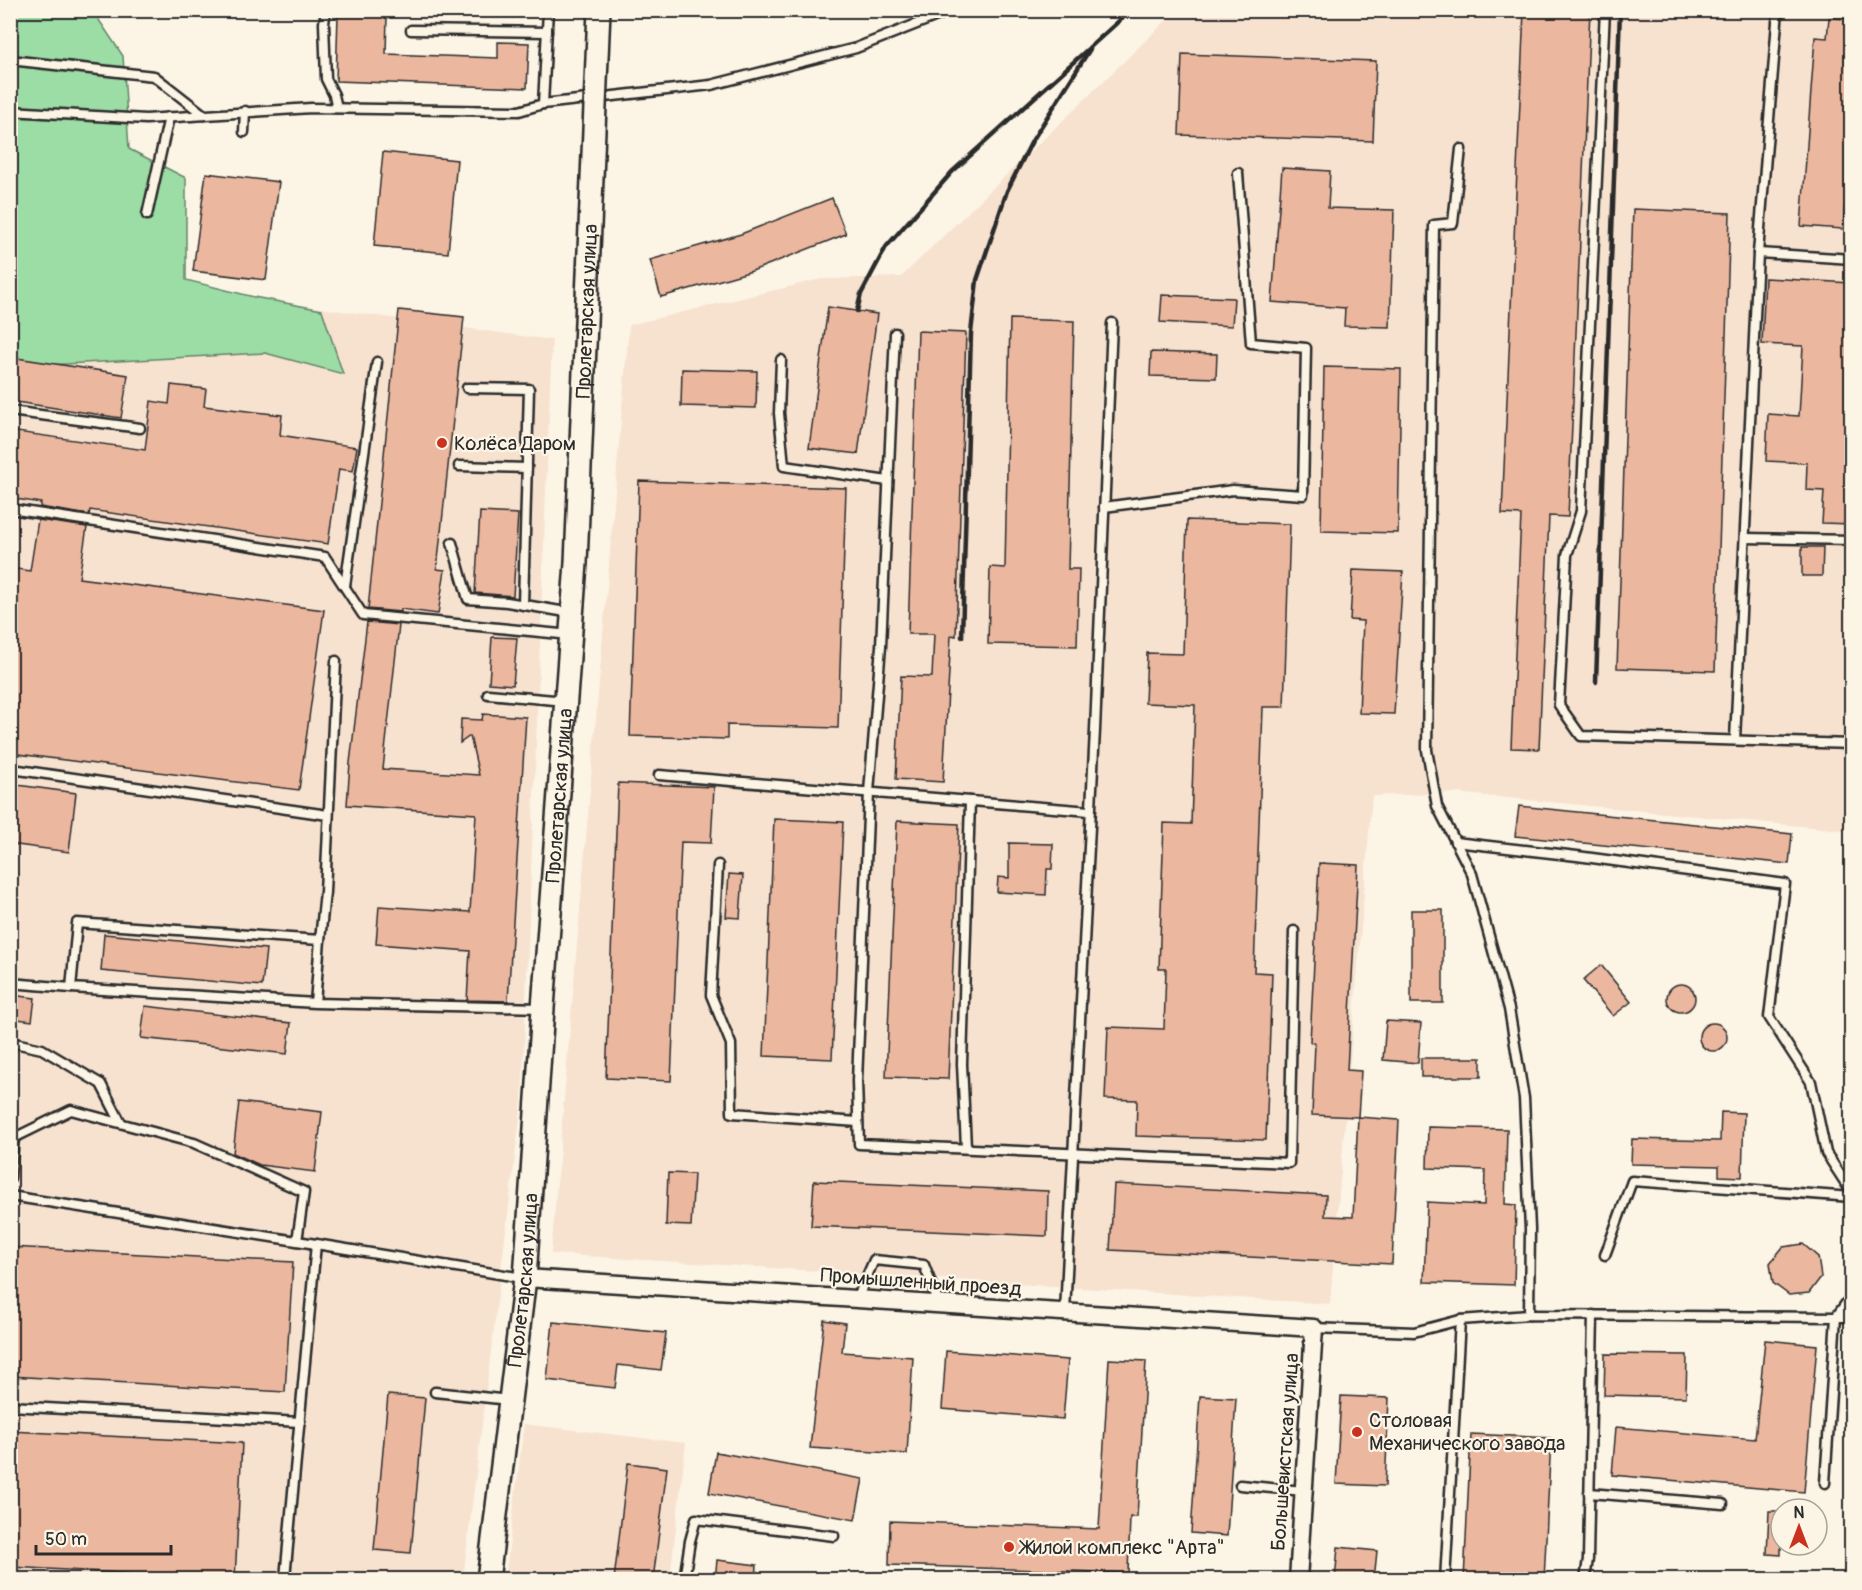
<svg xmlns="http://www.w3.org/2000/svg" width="1862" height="1590" font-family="Pangolin,sans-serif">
  <rect width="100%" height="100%" fill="#fcf5e5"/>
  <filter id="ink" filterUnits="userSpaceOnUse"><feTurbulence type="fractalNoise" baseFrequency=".0167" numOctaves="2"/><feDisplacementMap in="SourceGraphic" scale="12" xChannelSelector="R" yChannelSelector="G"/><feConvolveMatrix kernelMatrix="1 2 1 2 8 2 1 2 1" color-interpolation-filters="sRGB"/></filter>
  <g filter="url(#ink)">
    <g fill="#f7e2d0">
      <path d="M1176,11H1851V831L1454,793L1372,796L1330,1304L551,1254L629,325L821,279L901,277Z"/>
      <path d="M11,265L552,340L522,1101L463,1579L11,1580Z"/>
      <path d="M524,1424L686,1443L670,1579L505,1580Z"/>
    </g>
    <path fill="#9cdca5" stroke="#648468" stroke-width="1.5" d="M11,11H93L123,56L129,149L186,178V280L254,297L322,310L343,374L265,353L11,367Z"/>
    <g fill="#ecb79f" stroke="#2b2b2b" stroke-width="1.5">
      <path d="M1524,10H1590L1568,517L1549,516L1539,749L1511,748L1521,515L1502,514Z"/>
      <path d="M338,14L387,16L386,54L498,58V42L529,43L527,88L336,81Z"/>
      <path d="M1829,18L1851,19V121L1843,229L1801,226L1815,37L1827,38Z"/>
      <path d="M1182,54L1376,61L1373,141L1179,135Z"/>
      <path d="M383,152L457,160L448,253L374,246Z"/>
      <path d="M1282,168L1330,171L1328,208L1394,210L1390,327L1344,326L1345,308L1272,302Z"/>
      <path d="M206,173L279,182L266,280L193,271Z"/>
      <path d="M832,198L846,234L752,271L661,297L650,260L741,234Z"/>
      <path d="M1633,209L1730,213L1715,671L1617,668Z"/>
      <path d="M1765,278L1851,283V524L1822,523L1824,491L1806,490L1807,463L1766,461L1768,414L1799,416L1803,346L1762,344Z"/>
      <path d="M1162,295L1234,298L1232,326L1160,322Z"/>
      <path d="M828,307L877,314L858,454L809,448Z"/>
      <path d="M399,310L464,317L437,569L445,570L438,614L401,609V612L368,609Z"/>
      <path d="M1010,319L1074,321L1068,569H1079L1077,646L988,644L990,567L1005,568Z"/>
      <path d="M918,331L966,333L956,636L951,635L943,782L896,779L901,676L932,677L934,634H908Z"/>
      <path d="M1151,352L1217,354L1216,378L1150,376Z"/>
      <path d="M10,357L128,375L121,418L10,401Z"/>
      <path d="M1324,367L1401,369L1398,533L1321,531Z"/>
      <path d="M682,369L757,371L756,408L681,406Z"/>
      <path d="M171,385L206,389L204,406L282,415L280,435L357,447L353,471L339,469L328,544L90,510L89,515L40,507L41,503L10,498V431L145,450L151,401L169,404Z"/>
      <path d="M639,481L846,488L838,728L727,725V739L630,736Z"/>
      <path d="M480,512L518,514L513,596L475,593Z"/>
      <path d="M38,520L87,527L79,578L324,610L299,790L10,753V568L30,571Z"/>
      <path d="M1187,520L1290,524L1284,707H1263L1254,972L1272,973L1266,1140L1136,1136L1137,1100L1105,1099L1108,1027L1164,1029L1166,969H1159L1164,823L1191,824L1195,705L1145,703L1147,653L1183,654Z"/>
      <path d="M1802,547H1823L1822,576H1802Z"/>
      <path d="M1353,570L1403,572L1394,714L1359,713L1363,621L1350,620Z"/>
      <path d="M367,622L399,625L383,769L479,775L470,736L460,743L461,719L482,720L483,714L526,717L508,1001L467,1000L470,951L376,944L379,906L470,912L476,814L347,805L350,763Z"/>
      <path d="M492,637L517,638L513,685L489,683Z"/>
      <path d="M618,783L714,787L711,843L681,842L671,1081L606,1078Z"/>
      <path d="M10,784L76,793L69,852L10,844Z"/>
      <path d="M1519,806L1792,834L1789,864L1515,836Z"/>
      <path d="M774,819L843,822L832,1059L764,1056Z"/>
      <path d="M897,821L959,824L948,1079L886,1077Z"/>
      <path d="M1009,843L1053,844L1052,869H1047L1046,895L997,892L998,877L1009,878Z"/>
      <path d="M1319,863L1358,865L1347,1070L1361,1071L1358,1117L1312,1115L1315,1043L1310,1042Z"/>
      <path d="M729,874L743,875L740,918L726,917Z"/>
      <rect x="1411" y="910" width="32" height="93"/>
      <path d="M104,934L266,949L262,986L101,971Z"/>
      <path d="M1601,965L1631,1002L1613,1016L1583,980Z"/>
      <circle cx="1681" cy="998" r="14"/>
      <path d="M10,995L35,998L32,1021L10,1018Z"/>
      <path d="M145,1006L291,1023L287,1054L141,1038Z"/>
      <path d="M1386,1021L1421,1023L1418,1063L1383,1060Z"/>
      <circle cx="1713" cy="1037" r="14"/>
      <rect x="1421" y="1058" width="60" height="19"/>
      <path d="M239,1102L322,1112L315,1172L260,1165L233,1153Z"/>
      <path d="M1721,1112L1744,1113L1742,1177L1719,1176V1166L1631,1164L1632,1139L1720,1141Z"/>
      <path d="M1358,1117L1399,1120L1392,1264L1110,1250L1114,1184L1326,1195L1325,1216L1353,1217Z"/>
      <path d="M1428,1127L1507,1129L1505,1204L1516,1205L1514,1285L1424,1282L1427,1202L1484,1205L1485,1170L1427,1168Z"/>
      <path d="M668,1173L694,1174L691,1226L666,1225Z"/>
      <path d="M814,1181L1048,1191L1047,1236L811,1226Z"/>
      <path d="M1803,1244L1818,1257L1821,1277L1809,1293L1789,1295L1773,1283L1770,1263L1783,1247Z"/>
      <path d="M10,1247L293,1262L285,1392L10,1376Z"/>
      <path d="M824,1320L845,1323L842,1352L913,1357L907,1454L810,1448Z"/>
      <path d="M553,1322L666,1333L661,1370L618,1365L615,1388L547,1380Z"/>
      <path d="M1765,1340L1817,1345L1804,1492L1612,1475L1616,1427L1755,1439Z"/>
      <path d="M946,1351L1068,1360L1063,1419L942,1409Z"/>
      <path d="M1605,1354L1687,1355L1686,1397L1604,1395Z"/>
      <path d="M1109,1359L1146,1361L1137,1517H1130L1128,1573L889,1565L890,1521L1099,1529Z"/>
      <path d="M388,1395L425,1398L411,1553L374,1550Z"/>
      <path d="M1200,1396L1236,1398L1227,1536L1191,1533Z"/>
      <path d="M1341,1396L1389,1398L1385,1486L1336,1484Z"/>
      <path d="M10,1431L242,1443L235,1579L10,1567Z"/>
      <path d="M1471,1434L1551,1438L1544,1580H1464Z"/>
      <path d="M716,1452L863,1479L855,1520L709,1493Z"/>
      <path d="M628,1463L667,1468L653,1580H614Z"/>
      <path d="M1769,1511H1781V1555L1767,1554Z"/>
      <path d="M1338,1547L1377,1551L1374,1580H1335Z"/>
      <path d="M717,1560L757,1565L756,1580H715Z"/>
    </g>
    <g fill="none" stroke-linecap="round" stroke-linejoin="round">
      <defs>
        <g id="service">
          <path d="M326,10L324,23L326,79L334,95L337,108"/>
          <path d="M1605,10L1581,511L1567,555L1559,705L1581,736L1852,744"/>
          <path d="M411,30L547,32"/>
          <path d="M10,60L154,76L204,115"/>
          <path d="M543,104L711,85L856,48L952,10"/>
          <path d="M10,111L146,119L311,108L519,111L543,104L548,10"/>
          <path d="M244,132L245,111"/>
          <path d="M1461,149L1453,223L1434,225L1427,750L1437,806L1472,874L1509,1009L1524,1098L1530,1229L1529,1315"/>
          <path d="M147,215L169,117"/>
          <path d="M1758,253L1852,259"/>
          <path d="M895,333L881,646L869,792L857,1081L859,1144L1289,1163L1294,931"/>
          <path d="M781,360L779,413L784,466L888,481"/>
          <path d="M467,388L529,389L523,605"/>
          <path d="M10,411L140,428"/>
          <path d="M459,466L527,468"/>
          <path d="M1104,507L1233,490L1303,495L1306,348L1251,343L1238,173"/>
          <path d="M10,509L325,557L363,615L571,635"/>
          <path d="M1745,538L1852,540"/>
          <path d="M452,543L468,599L507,602L572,613"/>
          <path d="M345,586L377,362"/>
          <path d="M488,694L566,701"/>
          <path d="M1735,740L1758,253L1778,10"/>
          <path d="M12,769L328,815"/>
          <path d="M659,775L1090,811"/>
          <path d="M1455,842L1577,856L1785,884L1769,1017L1811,1082L1826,1153L1852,1193"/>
          <path d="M718,865L711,995L731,1044L732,1113L858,1122"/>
          <path d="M320,940L325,892L336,661"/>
          <path d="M10,983L71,988"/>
          <path d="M315,1003L71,988L77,923L320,940L315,1003L542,1008"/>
          <path d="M10,1042L42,1049L101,1084L121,1123"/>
          <path d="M966,1147L962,1064L970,801"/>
          <path d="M10,1178L14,1138L71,1110L194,1143L304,1192L297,1241"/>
          <path d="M10,1196L316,1244L285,1578"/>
          <path d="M316,1244L523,1278"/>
          <path d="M1605,1255L1632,1181L1852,1197"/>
          <path d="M1852,1295L1836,1317H1852"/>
          <path d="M857,1299L874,1260L924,1265L939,1304"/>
          <path d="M1065,1312L1095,730L1112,323"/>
          <path d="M1314,1328L1414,1332L1460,1320L1529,1315L1836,1317L1825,1483"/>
          <path d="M435,1392L509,1400"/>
          <path d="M10,1406L300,1422"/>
          <path d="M1240,1485L1304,1491"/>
          <path d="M1589,1493L1723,1504"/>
          <path d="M684,1580L690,1541L696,1519L834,1536"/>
          <path d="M1445,1580L1460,1320"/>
          <path d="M1585,1580L1588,1559L1593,1315"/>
        </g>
        <path id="minor" d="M525,1278L1314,1328L1298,1580"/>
        <g id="tertiary">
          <path id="s1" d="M488,1580L525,1278L543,1008L576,563"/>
        </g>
      </defs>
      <use href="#service" stroke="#2b2b2b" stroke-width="13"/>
      <use href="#minor" stroke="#2b2b2b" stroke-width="21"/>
      <use href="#tertiary" stroke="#2b2b2b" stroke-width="26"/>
      <use href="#service" stroke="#fcf5e5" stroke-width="8"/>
      <use href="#minor" stroke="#fcf5e5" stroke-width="16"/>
      <use href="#tertiary" stroke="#fcf5e5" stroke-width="21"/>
      <g stroke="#2b2b2b" stroke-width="4.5">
        <path d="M857,311L861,294L886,247L952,172L1131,10"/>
        <path d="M962,637L971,333L977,280L1007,191L1032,141L1090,49"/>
        <path d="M1596,682L1620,10"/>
      </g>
      <defs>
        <g id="tertiary-bridge">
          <path id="s2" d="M576,563L599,10"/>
        </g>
      </defs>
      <use href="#tertiary-bridge" stroke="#2b2b2b" stroke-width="26" stroke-linecap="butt"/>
      <use href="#tertiary-bridge" stroke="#fcf5e5" stroke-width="21"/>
    </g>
  </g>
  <g fill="#c8321e" stroke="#fcf5e5" stroke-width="2">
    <circle cx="442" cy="443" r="6"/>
    <circle cx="1357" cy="1432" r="6"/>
    <circle cx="1009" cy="1547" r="6"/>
  </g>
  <g text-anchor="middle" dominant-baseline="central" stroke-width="4.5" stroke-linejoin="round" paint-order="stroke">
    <g font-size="20" fill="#2b2b2b" stroke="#fcf5e5">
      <text stroke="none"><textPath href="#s2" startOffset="252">Пролетарская улица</textPath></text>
      <text stroke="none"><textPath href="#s1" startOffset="788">Пролетарская улица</textPath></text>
      <text stroke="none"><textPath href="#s1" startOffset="302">Пролетарская улица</textPath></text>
      <text transform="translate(921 1282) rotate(4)">Промышленный проезд</text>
      <text transform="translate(1285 1452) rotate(-86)">Большевистская улица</text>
    </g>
    <g font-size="20" fill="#2b2b2b" stroke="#fcf5e5" text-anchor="start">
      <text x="454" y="443">Колёса Даром</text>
      <text x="1369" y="1420">Столовая<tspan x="1369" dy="23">Механического завода</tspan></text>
      <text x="1021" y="1547">Жилой комплекс "Арта"</text>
    </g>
  </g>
  <rect width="1862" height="1590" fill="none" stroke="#fcf5e5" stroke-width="36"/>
  <rect x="18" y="18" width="1826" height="1554" fill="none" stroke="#2b2b2b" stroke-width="2" filter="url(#ink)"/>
  <g transform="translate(1799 1527)"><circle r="28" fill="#fcf5e5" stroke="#a8a49b" stroke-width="1.5"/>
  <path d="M0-4.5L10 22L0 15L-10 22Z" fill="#c8321e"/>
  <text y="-9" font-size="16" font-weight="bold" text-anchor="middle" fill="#2b2b2b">N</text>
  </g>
  <path d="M36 1545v9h135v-9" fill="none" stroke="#2b2b2b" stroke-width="3"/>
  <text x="45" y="1545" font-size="18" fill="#2b2b2b" stroke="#fcf5e5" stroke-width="4.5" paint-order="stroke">50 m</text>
</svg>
